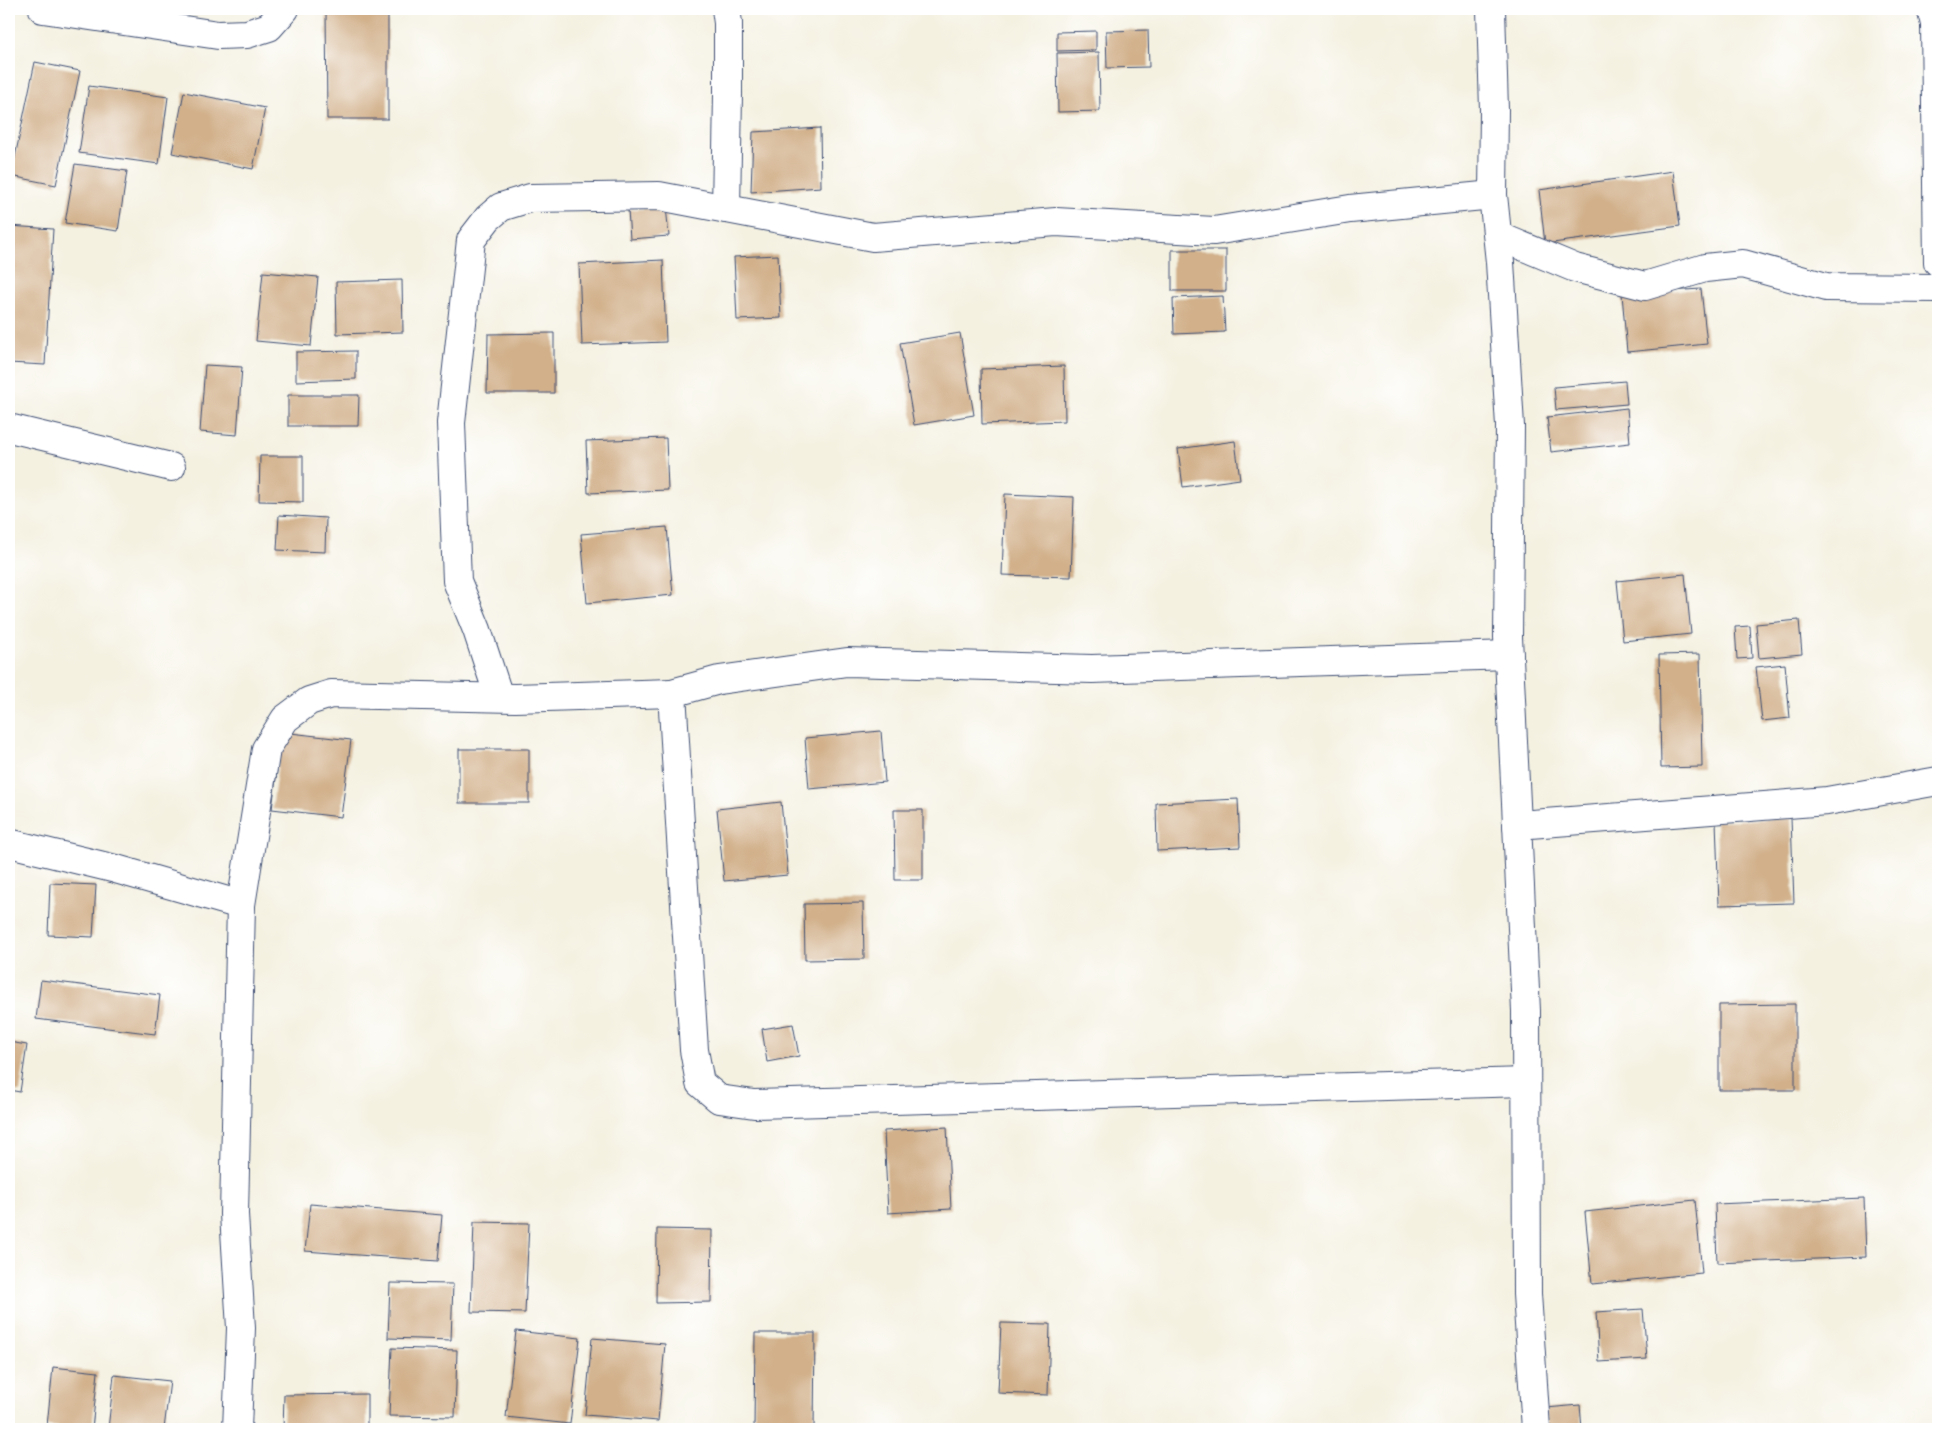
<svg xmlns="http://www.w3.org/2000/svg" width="1947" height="1438" font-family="'Balsamiq Sans',sans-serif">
  <rect width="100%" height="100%" fill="#fff"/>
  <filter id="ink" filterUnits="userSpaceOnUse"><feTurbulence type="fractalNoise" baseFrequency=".02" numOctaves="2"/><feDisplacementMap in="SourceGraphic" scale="10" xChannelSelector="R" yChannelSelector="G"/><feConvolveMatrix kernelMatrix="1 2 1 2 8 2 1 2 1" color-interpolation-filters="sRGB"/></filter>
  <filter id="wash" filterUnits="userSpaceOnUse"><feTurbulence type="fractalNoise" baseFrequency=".0096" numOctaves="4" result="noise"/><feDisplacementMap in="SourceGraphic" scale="20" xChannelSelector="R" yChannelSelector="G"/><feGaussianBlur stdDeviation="1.12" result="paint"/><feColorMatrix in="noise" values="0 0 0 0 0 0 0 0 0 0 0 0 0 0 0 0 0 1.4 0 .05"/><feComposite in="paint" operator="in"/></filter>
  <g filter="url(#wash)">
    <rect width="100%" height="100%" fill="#f4f1e1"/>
    <g id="blocks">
      <g fill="#d1b08a">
        <path d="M326,9H388V119H327Z"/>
        <path d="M1148,30L1149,67L1107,68L1106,31Z"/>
        <path d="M1096,31V50L1057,51V32Z"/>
        <path d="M1099,52L1100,111L1058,112L1057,53Z"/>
        <path d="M35,62L80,71L56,185L11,176Z"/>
        <path d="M89,86L168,97L159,164L79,153Z"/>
        <path d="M184,92L265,108L253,169L172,153Z"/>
        <path d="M820,128L821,187L751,192L753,132Z"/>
        <path d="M75,164L127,171L118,231L65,223Z"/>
        <path d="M1673,171L1680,226L1545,244L1539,190Z"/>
        <path d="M666,207L669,236L630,239L628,210Z"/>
        <path d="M9,226L53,229L45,365L9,363Z"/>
        <rect x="1172" y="250" width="54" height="41"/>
        <path d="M778,255L781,318L737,320L734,257Z"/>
        <path d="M663,260L666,342L582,345L579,264Z"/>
        <path d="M263,272L318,277L311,346L256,341Z"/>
        <path d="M402,280L403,332L337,334L336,282Z"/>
        <path d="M1701,289L1707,344L1627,352L1622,294Z"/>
        <path d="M1223,296L1225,332L1174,334L1173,298Z"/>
        <path d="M554,333V393H487L488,334Z"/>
        <path d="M960,333L974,415L914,425L900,343Z"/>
        <path d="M356,351V379L296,381V352Z"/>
        <path d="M205,365L242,367L237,435L200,432Z"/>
        <path d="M1064,366L1065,421L982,424L981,369Z"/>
        <path d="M1625,381L1627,404L1556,410L1554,387Z"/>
        <path d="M288,395H359L358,426H288Z"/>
        <path d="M1627,408L1630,443L1551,452L1547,417Z"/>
        <path d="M666,438L668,490L588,493L586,441Z"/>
        <path d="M1235,441L1240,479L1183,487L1178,449Z"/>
        <path d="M260,456H303V502L259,501Z"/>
        <path d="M1005,494L1074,497L1071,577L1002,575Z"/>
        <path d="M279,515L326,518L325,552L277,550Z"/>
        <path d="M667,527L673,595L587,603L581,534Z"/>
        <path d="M1685,574L1691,634L1623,641L1617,581Z"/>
        <path d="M1799,620L1802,654L1759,658L1756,624Z"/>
        <path d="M1750,626L1752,658L1737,659L1735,627Z"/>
        <path d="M1700,654L1702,767L1661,768L1659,655Z"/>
        <path d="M1785,664L1790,718L1762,721L1756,667Z"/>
        <path d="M881,731L885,782L809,789L805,738Z"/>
        <path d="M282,732L351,740L341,817L272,809Z"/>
        <rect x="459" y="749" width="70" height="54"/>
        <path d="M1238,799L1240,847L1157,851L1156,803Z"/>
        <path d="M781,802L788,875L724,881L717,809Z"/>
        <path d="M894,810H923V880H895Z"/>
        <path d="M1791,818L1794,903L1719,905L1716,821Z"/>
        <path d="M50,883L96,885L93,937L48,935Z"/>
        <path d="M863,903L864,959L805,960L804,904Z"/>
        <path d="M41,980L160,995L155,1034L36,1019Z"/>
        <path d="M1795,1004V1090H1719V1005Z"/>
        <path d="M793,1024L799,1056L767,1062L762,1029Z"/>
        <path d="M9,1042L27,1045L20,1092L9,1090Z"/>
        <path d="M947,1127L951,1209L888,1213L884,1131Z"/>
        <path d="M1864,1198L1866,1257L1717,1263L1715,1204Z"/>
        <path d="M1695,1200L1702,1273L1592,1284L1585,1212Z"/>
        <path d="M310,1204L442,1215L438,1261L305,1251Z"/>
        <path d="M474,1222L529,1223L525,1313L471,1312Z"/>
        <path d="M657,1229L712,1230L711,1302L656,1303Z"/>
        <path d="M390,1283L453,1284L451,1340L388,1338Z"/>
        <path d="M1643,1309L1647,1359L1599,1362L1596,1312Z"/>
        <path d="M1001,1323L1050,1324L1048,1395L998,1393Z"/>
        <path d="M516,1331L580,1338L570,1424L506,1417Z"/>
        <path d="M755,1333H815L814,1429H754Z"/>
        <path d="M592,1338L665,1344L658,1421L585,1415Z"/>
        <path d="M392,1348L457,1350L455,1417L389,1416Z"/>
        <path d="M53,1367L98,1372L92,1429L47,1426Z"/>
        <path d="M114,1375L170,1381L164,1429H108Z"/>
        <path d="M367,1394V1429H283L284,1395Z"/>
        <path d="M1580,1405L1582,1429H1547L1546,1408Z"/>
      </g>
    </g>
  </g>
  <g filter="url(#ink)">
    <use href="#blocks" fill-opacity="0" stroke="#3c4c72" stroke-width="1"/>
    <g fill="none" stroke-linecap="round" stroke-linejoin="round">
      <defs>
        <g id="street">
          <path d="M43,9L218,35L247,34L269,27L285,9"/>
          <path d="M1491,9L1494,110L1493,195L1500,262L1510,426L1508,637L1526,1011L1527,1294L1536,1429"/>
          <path d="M1931,9L1935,24L1938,262"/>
          <path d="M726,209L728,94V23L726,9"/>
          <path d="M1498,236L1575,268L1645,286L1705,268L1743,264L1826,287L1938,288"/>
          <path d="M9,428L171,467"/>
          <path d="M1509,655L1092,669L847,662L719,680L672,693L694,1050L700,1083L719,1099L754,1104L1526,1082"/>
          <path d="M499,697L477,630L457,581L451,423L471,240L488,218L501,207L530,198L659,196L873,237L1056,222L1214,231L1350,209L1493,195"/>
          <path d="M1517,825L1827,801L1938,781"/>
          <path d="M9,843L116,869L241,905"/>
          <path d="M237,1429L241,1328L234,1214L241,905L266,749L285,719L309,701L331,694L515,698L672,693"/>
        </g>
      </defs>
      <use href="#street" stroke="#3c4c72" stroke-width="30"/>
      <use href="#street" stroke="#fff" stroke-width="28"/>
    </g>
  </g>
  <rect width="1947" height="1438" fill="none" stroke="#fff" stroke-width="30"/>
</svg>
